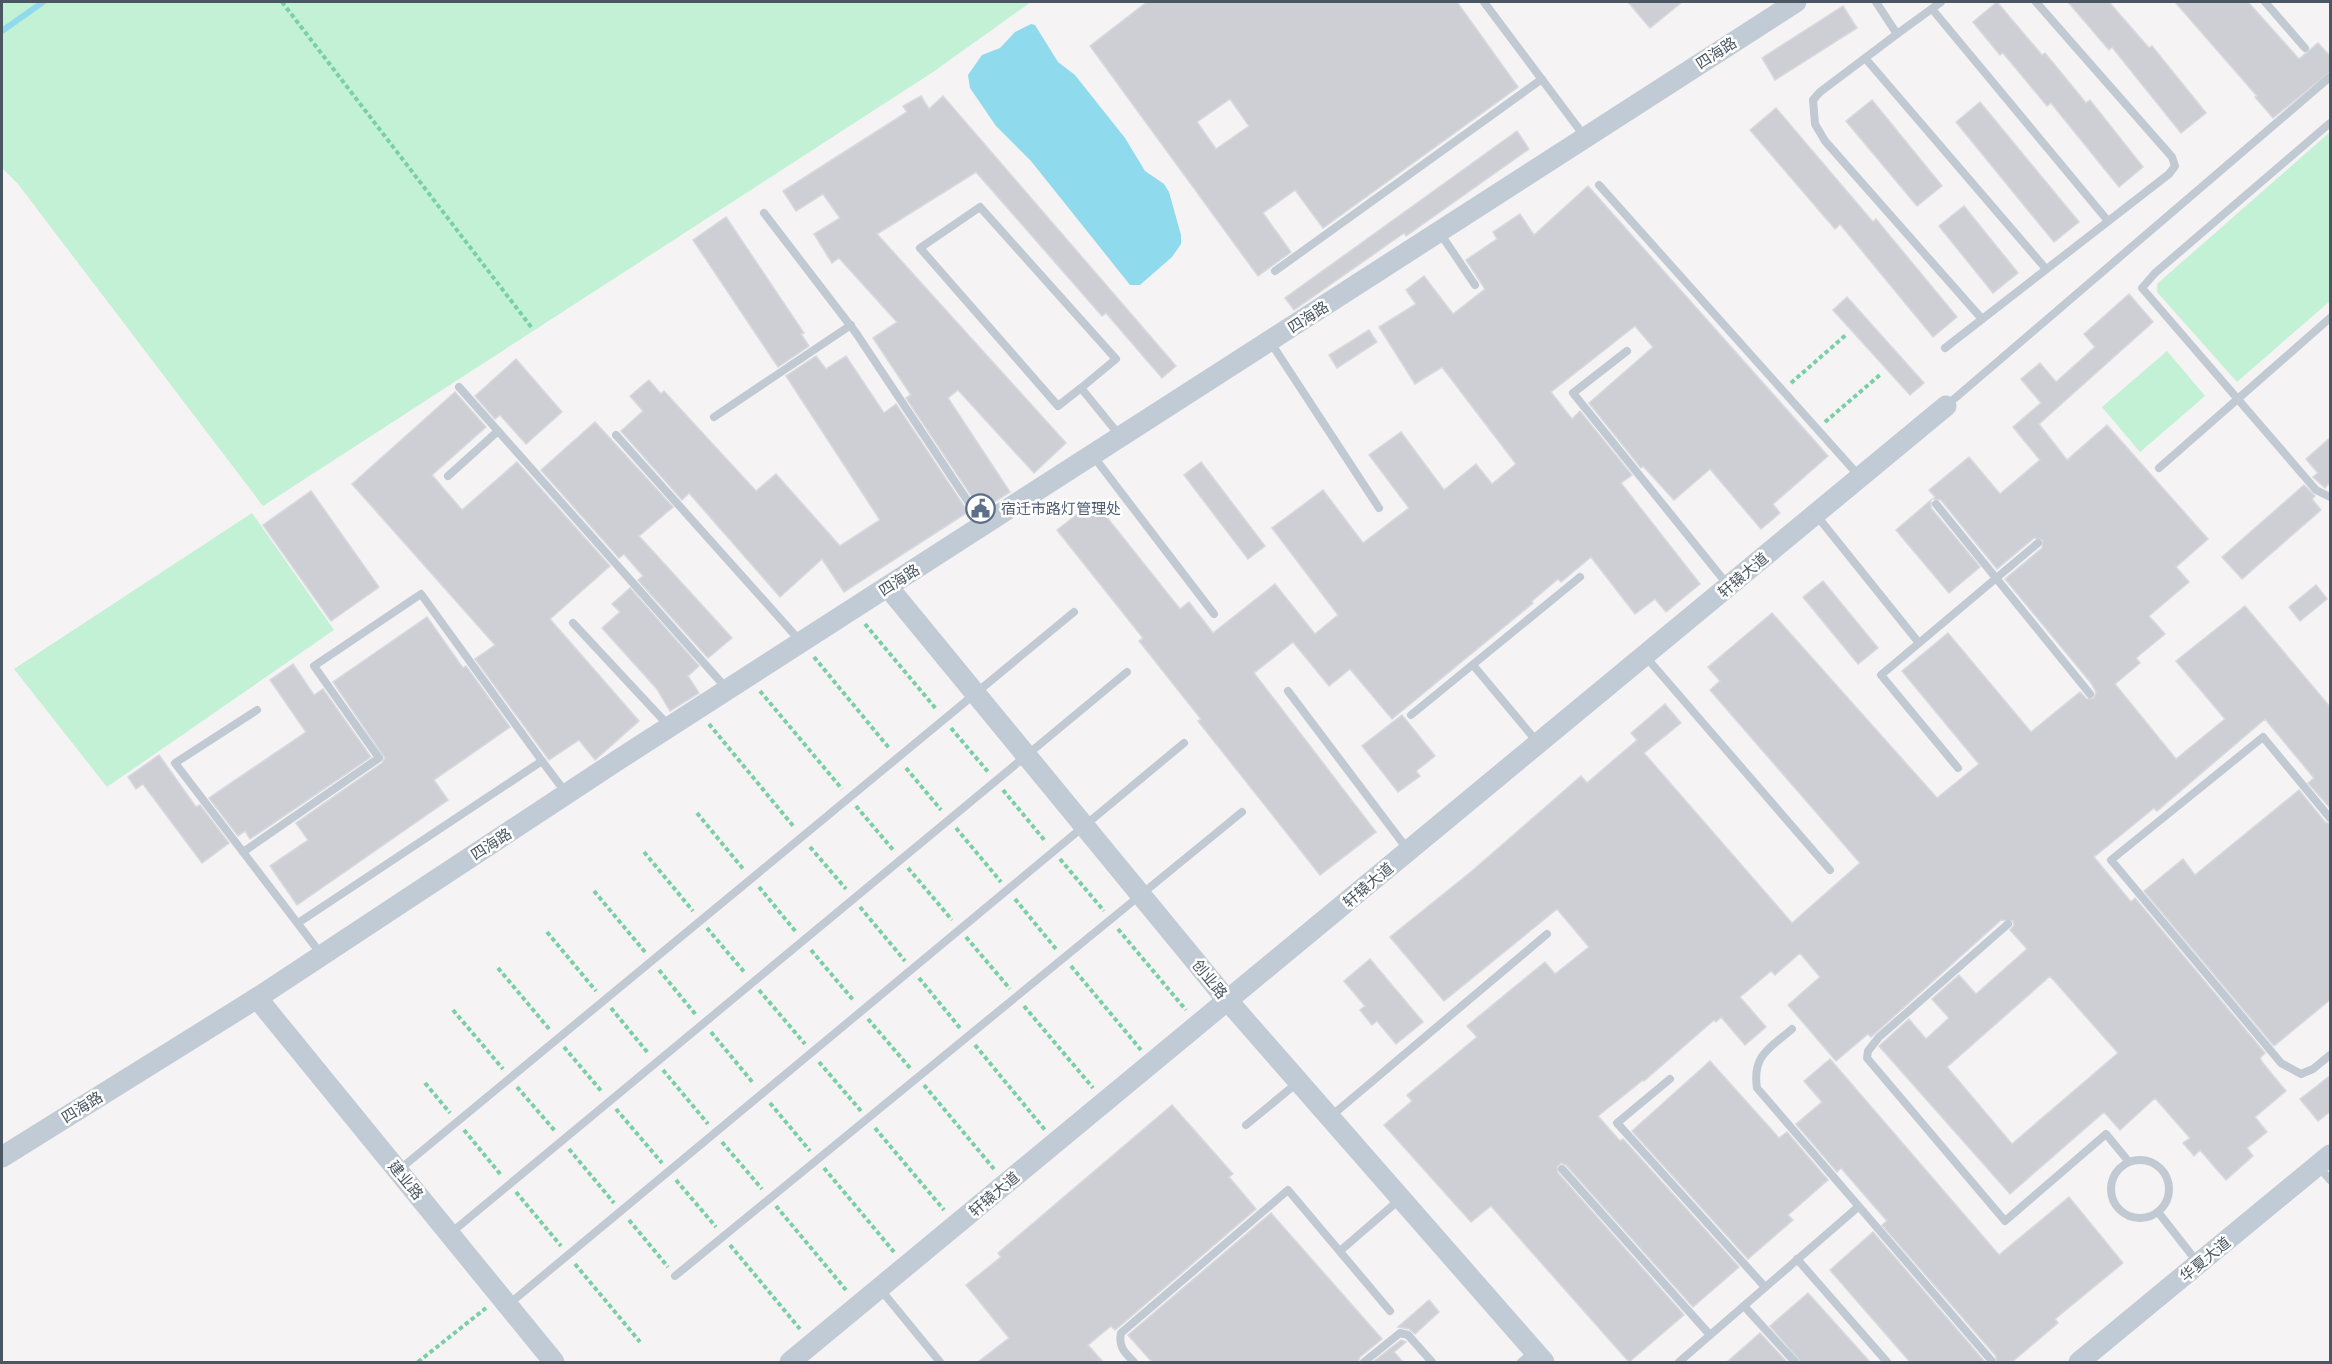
<svg xmlns="http://www.w3.org/2000/svg" width="2332" height="1364" font-family="'PT Sans','Noto Sans SC',sans-serif">
  <rect width="100%" height="100%" fill="#f5f3f3"/>
  <g fill="#c3f1d5">
    <path d="M2,2H1031L933,72L263,506L18,184L2,168Z"/>
    <path d="M2330,132V301L2237,382L2157,292V284Z"/>
    <path d="M2167,351L2205,396L2140,452L2102,407Z"/>
    <path d="M252,513L334,630L107,787L14,669Z"/>
  </g>
  <path fill="#90daee" d="M1031,24L1035,25L1058,62L1075,75L1125,138L1145,171L1164,184L1169,192L1181,235V244L1172,257L1140,285H1130L1031,161L996,126L970,88L968,75L982,55L1000,48L1015,32Z"/>
  <g fill="none" stroke-linecap="round" stroke-linejoin="round">
    <path stroke="#90daee" stroke-width="6" d="M2,31L43,2"/>
  </g>
  <g fill="#cdcfd5" stroke="#d7d9de" stroke-width="1.5" fill-rule="evenodd">
    <path d="M1147,2H1457L1518,87L1323,228L1295,190L1263,213L1291,252L1258,276L1090,46ZM1230,99L1249,126L1216,149L1197,122Z"/>
    <path d="M1628,2H1682L1650,28Z"/>
    <path d="M1997,2L2042,55L2045,53L2086,103L2090,100L2143,167L2119,187L2051,103L2047,106L2003,53L2000,55L1973,22Z"/>
    <path d="M2068,2H2109L2149,48L2152,46L2206,113L2181,133L2112,47L2109,50Z"/>
    <path d="M2175,2H2248L2299,59L2318,43L2331,57V71L2273,118L2255,97L2257,96Z"/>
    <path d="M1843,6L1857,28L1775,80L1762,58Z"/>
    <path d="M921,96L929,109L943,96L1176,366L1162,378L1106,313L1102,316L976,172L877,234L1066,443L1034,473L958,390L948,398L1010,492L985,508L982,503L978,506L906,398L911,395L873,338L897,322L839,258L832,263L814,234L840,218L823,194L796,211L783,191L907,112L903,106Z"/>
    <path d="M1872,100L1942,186L1917,206L1846,121Z"/>
    <path d="M1980,102L2079,222L2054,242L1956,122Z"/>
    <path d="M1776,108L1873,222L1876,219L1957,317L1933,337L1840,224L1835,229L1750,130Z"/>
    <path d="M1517,131L1529,149L1406,236L1404,233L1294,310L1285,298Z"/>
    <path d="M1588,186L1828,456L1773,504L1780,513L1761,529L1710,469L1674,500L1643,466L1641,468L1589,403L1653,347L1635,326L1551,392L1572,419L1580,411L1632,475L1621,483L1700,584L1666,612L1655,599L1635,614L1591,557L1561,582L1558,579L1532,601L1533,603L1392,719L1350,669L1329,686L1293,642L1254,673L1376,832L1320,875L1198,721L1201,719L1139,641L1143,638L1057,530L1094,501L1180,609L1189,602L1213,633L1275,584L1315,634L1338,615L1272,528L1323,490L1363,543L1409,508L1369,455L1401,432L1444,490L1476,464L1492,484L1516,464L1442,367L1415,384L1379,327L1416,304L1406,290L1424,276L1453,314L1485,289L1466,260L1497,239L1493,232L1520,214L1534,235Z"/>
    <path d="M1964,206L2018,273L1993,293L1939,226Z"/>
    <path d="M726,217L804,333L801,334L809,346L778,367L693,240Z"/>
    <path d="M2129,294L2153,322L2039,424L2067,460L2107,425L2208,539L2176,567L2189,582L2149,616L2165,634L2136,658L2140,663L2115,684L2176,759L2225,719L2176,661L2245,606L2331,708V809L2308,783L2314,778L2265,719L2157,811L2154,808L2094,857L2131,902L2135,898L2265,1053L2260,1058L2262,1062L2286,1091L2255,1117L2267,1132L2247,1148L2253,1156L2226,1180L2200,1150L2194,1156L2183,1143L2190,1138L2155,1098L2120,1130L2104,1112L2010,1194L1879,1046L1909,1019L1926,1039L1949,1018L1932,999L1959,975L1976,994L2027,949L2010,930L2014,925L2013,921L2001,920L1871,1037L1868,1034L1836,1061L1788,1005L1820,977L1800,953L1775,975L1771,971L1740,997L1766,1027L1745,1045L1721,1017L1716,1022L1714,1020L1644,1081L1643,1080L1598,1116L1620,1141L1623,1139L1739,1267L1693,1307L1566,1165L1561,1163L1557,1167L1558,1173L1684,1315L1629,1362L1491,1206L1471,1222L1384,1125L1412,1101L1407,1095L1477,1037L1467,1026L1545,962L1555,974L1589,947L1557,909L1444,1001L1390,937L1472,871L1581,776L1587,783L1637,740L1631,733L1665,704L1681,723L1644,753L1792,923L1860,863L1710,690L1720,681L1708,667L1772,613L1937,798L1979,764L1902,671L1948,633L2031,732L2080,692L2087,699L2094,698L2096,692L2091,683L2005,579L2042,548L2043,540L2034,538L1997,569L1941,500L1933,499L1935,497L1929,490L1969,457L2000,494L2040,460L2013,427L2041,403L2021,379L2040,363L2056,382L2095,347L2084,334ZM2050,976L2118,1053L2012,1144L1947,1067Z"/>
    <path d="M1847,297L1924,383L1910,395L1833,310Z"/>
    <path d="M1369,330L1377,342L1337,368L1329,355Z"/>
    <path d="M816,356L826,369L846,356L884,413L896,404L968,512L844,592L822,559L780,597L689,493L682,500L621,431L643,411L630,396L649,380L661,394L664,391L756,491L776,474L840,546L880,520L786,376Z"/>
    <path d="M516,359L562,412L526,444L500,415L495,419L475,396Z"/>
    <path d="M455,392L486,427L432,475L462,510L517,462L610,566L550,619L639,721L595,760L579,740L549,760L475,659L495,645L352,484Z"/>
    <path d="M595,422L673,507L639,536L732,638L708,658L638,580L643,576L624,554L619,558L541,470Z"/>
    <path d="M2331,437V487L2328,484L2325,488L2313,477L2318,473L2306,459Z"/>
    <path d="M1201,462L1265,546L1248,559L1184,475Z"/>
    <path d="M2304,485L2315,496L2312,499L2321,510L2242,579L2222,557Z"/>
    <path d="M311,491L379,587L331,621L263,525Z"/>
    <path d="M1931,500V508L1980,567L1949,593L1896,530Z"/>
    <path d="M1823,581L1878,648L1858,664L1803,597Z"/>
    <path d="M2316,585L2327,599L2300,621L2289,607Z"/>
    <path d="M630,588L699,666L688,676L699,693L670,711L657,689L602,628L620,612L612,604Z"/>
    <path d="M427,617L463,668L466,666L510,727L434,780L448,800L297,905L270,866L308,840L296,823L382,763L385,758L333,682Z"/>
    <path d="M293,664L314,695L323,689L371,757L250,839L245,831L238,836L209,798L306,732L270,680Z"/>
    <path d="M1402,715L1435,756L1416,771L1420,776L1398,792L1362,746Z"/>
    <path d="M159,755L196,807L200,805L229,843L202,863L143,784L136,789L128,777Z"/>
    <path d="M2299,790L2325,822L2331,824V999L2274,1046L2144,891L2183,859L2195,875Z"/>
    <path d="M1370,959L1423,1022L1396,1044L1377,1021L1372,1025L1360,1010L1365,1006L1344,981Z"/>
    <path d="M1830,1059L1999,1255L2069,1197L2123,1263L2055,1319L2058,1323L2012,1362H1996V1356L1882,1225L1887,1221L1841,1168L1837,1172L1796,1124L1822,1102L1804,1081Z"/>
    <path d="M1710,1061L1779,1138L1787,1132L1828,1180L1788,1215L1793,1220L1748,1259L1632,1131Z"/>
    <path d="M2331,1075V1111L2318,1121L2300,1099Z"/>
    <path d="M1172,1105L1233,1174L1229,1177L1256,1209L1120,1326L1115,1330L1111,1326L1088,1345L1103,1362H978L1009,1338L966,1285L1001,1257L998,1253Z"/>
    <path d="M1271,1213L1382,1339L1360,1357L1358,1362H1152L1128,1335Z"/>
    <path d="M1873,1232L1985,1362H1910L1830,1270Z"/>
    <path d="M1808,1293L1870,1362H1801L1770,1326Z"/>
    <path d="M1429,1300L1439,1312L1415,1334L1409,1329L1398,1327Z"/>
    <path d="M1760,1333L1787,1362H1727Z"/>
    <path d="M1401,1340L1406,1342L1394,1352L1403,1362H1373Z"/>
  </g>
  <g fill="none" stroke-linecap="round" stroke-linejoin="round">
    <g stroke="#7ad0a6" stroke-width="4" stroke-dasharray="4.5 3" stroke-linecap="butt">
      <path d="M282,2L532,328"/>
      <path d="M1791,383L1847,334"/>
      <path d="M1825,422L1881,374"/>
      <path d="M865,624L937,710"/>
      <path d="M814,657L889,748"/>
      <path d="M760,691L842,789"/>
      <path d="M709,724L794,827"/>
      <path d="M951,728L989,773"/>
      <path d="M906,768L941,810"/>
      <path d="M1003,790L1046,842"/>
      <path d="M856,806L894,851"/>
      <path d="M697,813L744,870"/>
      <path d="M956,828L1001,882"/>
      <path d="M810,847L846,889"/>
      <path d="M644,852L693,911"/>
      <path d="M1060,859L1104,911"/>
      <path d="M908,868L952,920"/>
      <path d="M759,887L796,932"/>
      <path d="M594,891L645,952"/>
      <path d="M1015,899L1056,949"/>
      <path d="M860,907L905,961"/>
      <path d="M707,928L745,973"/>
      <path d="M1118,929L1186,1010"/>
      <path d="M547,932L596,991"/>
      <path d="M966,937L1010,989"/>
      <path d="M811,950L854,1001"/>
      <path d="M1071,966L1141,1050"/>
      <path d="M498,968L550,1030"/>
      <path d="M659,970L696,1015"/>
      <path d="M919,978L960,1028"/>
      <path d="M759,990L805,1044"/>
      <path d="M1024,1006L1093,1088"/>
      <path d="M611,1008L648,1053"/>
      <path d="M453,1010L503,1069"/>
      <path d="M868,1019L910,1068"/>
      <path d="M711,1032L754,1084"/>
      <path d="M975,1045L1045,1130"/>
      <path d="M564,1047L602,1092"/>
      <path d="M819,1062L861,1111"/>
      <path d="M663,1070L708,1124"/>
      <path d="M425,1083L450,1113"/>
      <path d="M924,1085L994,1169"/>
      <path d="M517,1087L555,1131"/>
      <path d="M770,1103L810,1151"/>
      <path d="M616,1109L662,1163"/>
      <path d="M875,1128L944,1210"/>
      <path d="M464,1130L501,1175"/>
      <path d="M722,1142L762,1189"/>
      <path d="M569,1149L614,1203"/>
      <path d="M824,1168L894,1252"/>
      <path d="M676,1180L716,1227"/>
      <path d="M516,1192L561,1246"/>
      <path d="M776,1206L846,1290"/>
      <path d="M629,1220L668,1267"/>
      <path d="M730,1245L800,1329"/>
      <path d="M575,1264L640,1342"/>
      <path d="M418,1362L486,1308"/>
    </g>
    <g stroke="#c1cad2" stroke-width="8">
      <path d="M1484,2L1585,137"/>
      <path d="M1876,2L1897,34L1941,2"/>
      <path d="M2265,2L2305,48"/>
      <path d="M1932,9L2108,221"/>
      <path d="M1897,34L1820,92L1813,100L1815,124L1825,141L1982,319"/>
      <path d="M1865,58L2046,269"/>
      <path d="M2330,123L2155,273L2142,288L2316,490L2330,497"/>
      <path d="M1599,185L1860,477"/>
      <path d="M764,213L856,333L983,524"/>
      <path d="M1440,233L1475,285"/>
      <path d="M1275,271L1542,79"/>
      <path d="M1271,343L1379,508"/>
      <path d="M1945,348L2169,174L2175,166L2172,157L2036,2"/>
      <path d="M1627,351L1573,393L1727,584"/>
      <path d="M459,387L727,689"/>
      <path d="M1081,388L1058,406L920,248L980,207L1116,359L1081,388L1120,436"/>
      <path d="M1947,405L2330,77"/>
      <path d="M714,417L851,325"/>
      <path d="M616,435L801,642"/>
      <path d="M1094,457L1214,614"/>
      <path d="M2159,468L2330,318"/>
      <path d="M448,476L498,431"/>
      <path d="M1936,504L2090,694"/>
      <path d="M1817,516L1919,643"/>
      <path d="M573,623L668,725"/>
      <path d="M1646,657L1830,870"/>
      <path d="M1473,665L1538,743"/>
      <path d="M1288,691L1408,850"/>
      <path d="M257,710L175,763L321,954"/>
      <path d="M1411,715L1580,577"/>
      <path d="M542,761L566,793"/>
      <path d="M1958,768L1881,675L2038,543"/>
      <path d="M2330,818L2263,737L2111,860L2281,1063L2301,1074L2313,1069L2330,1055"/>
      <path d="M243,852L379,758L314,666L421,594L542,761L298,923"/>
      <path d="M2008,924L1879,1037L1868,1051L1867,1058L2005,1221L2106,1134L2129,1162"/>
      <path d="M1792,1029C1770,1048 1752,1055 1757,1088L1991,1360"/>
      <path d="M1670,1079L1617,1123L1765,1287"/>
      <path d="M1330,1117L1547,934"/>
      <path d="M1246,1125L1297,1083"/>
      <circle cx="2140" cy="1189" r="29"/>
      <path d="M2319,1167L2330,1180"/>
      <path d="M400,1169L1074,612"/>
      <path d="M1562,1169L1710,1335"/>
      <path d="M2158,1212L2198,1263"/>
      <path d="M452,1232L1127,672"/>
      <path d="M1340,1251L1399,1200"/>
      <path d="M1797,1259L1887,1362"/>
      <path d="M675,1276L1242,812"/>
      <path d="M881,1290L940,1362"/>
      <path d="M509,1304L1184,743"/>
      <path d="M1744,1306L1795,1362"/>
      <path d="M1134,1362C1125,1353 1118,1347 1121,1333L1288,1190L1390,1311"/>
      <path d="M1364,1362L1400,1333L1408,1335L1432,1362"/>
      <path d="M1521,1362L1533,1352"/>
      <path d="M1679,1362L1858,1207"/>
    </g>
    <g stroke="#c1cbd6" stroke-width="21">
      <path d="M888,587L1228,1001L1544,1362"/>
      <path d="M257,998L554,1362"/>
      <path d="M2,1157L257,998L621,758L1796,2"/>
      <path d="M790,1362L1946,406"/>
      <path d="M2079,1362L2330,1155"/>
    </g>
  </g>
  <defs>
    <symbol id="civic-ring" viewBox="-11 -11 22 22"><circle r="9.5" fill="#fff" stroke="#5c6f8a" stroke-width="1.5"/><path d="M-.6-6.5H3V-4.5H.6V-3L4-1V1h2V6H-6V1h2V-1L-.6-3ZM-1.2 2.5V6h2.4V2.5Z" fill="#5c6f8a"/></symbol>
  </defs>
  <g fill-rule="evenodd">
    <use href="#civic-ring" x="964" y="492" width="33" height="33"/>
  </g>
  <g text-anchor="middle" dominant-baseline="central" stroke-width="5" stroke-linejoin="round" paint-order="stroke">
    <g font-size="15" fill="#4a5661" stroke="#fff">
      <text transform="translate(1716 53) rotate(-33)">四海路</text>
      <text transform="translate(1308 317) rotate(-33)">四海路</text>
      <text transform="translate(1743 575) rotate(-40)">轩辕大道</text>
      <text transform="translate(899 580) rotate(-33)">四海路</text>
      <text transform="translate(491 844) rotate(-33)">四海路</text>
      <text transform="translate(1368 885) rotate(-40)">轩辕大道</text>
      <text transform="translate(1210 979) rotate(51)">创业路</text>
      <text transform="translate(82 1107) rotate(-32)">四海路</text>
      <text transform="translate(406 1180) rotate(51)">建业路</text>
      <text transform="translate(994 1194) rotate(-40)">轩辕大道</text>
      <text transform="translate(2205 1259) rotate(-39)">华夏大道</text>
    </g>
    <g font-size="15" fill="#4e5e75" stroke="#fff" text-anchor="start">
      <text x="1001" y="508">宿迁市路灯管理处</text>
    </g>
  </g>
  <rect width="2332" height="1364" fill="none" stroke="#4a5661" stroke-width="6"/>
</svg>
